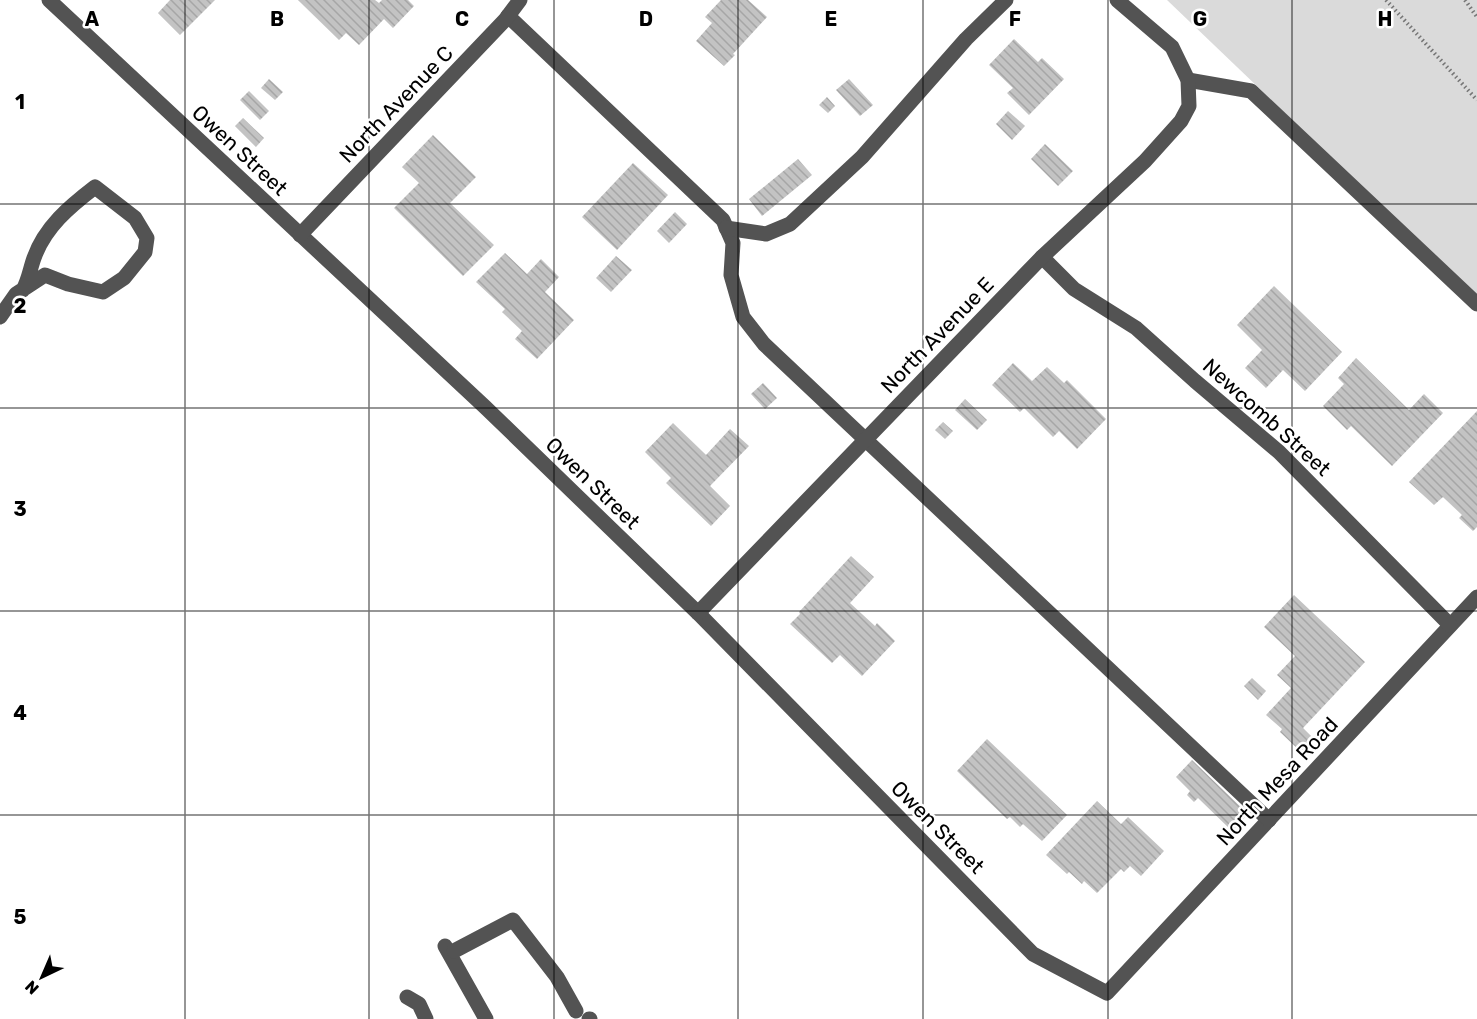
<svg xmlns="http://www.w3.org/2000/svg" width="1477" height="1019" font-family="Rubik,sans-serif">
  <defs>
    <pattern id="building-back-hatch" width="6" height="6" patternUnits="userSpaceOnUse" patternTransform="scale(1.5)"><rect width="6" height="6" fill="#c3c3c3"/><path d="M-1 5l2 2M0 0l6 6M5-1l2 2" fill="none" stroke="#a6a6a6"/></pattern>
  </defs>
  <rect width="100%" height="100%" fill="#fff"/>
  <path fill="#dadada" d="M1167,0H1477V297Z"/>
  <g fill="url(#building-back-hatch)">
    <path d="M170,0H215L180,35L158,13Z"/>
    <path d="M298,0H375L379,3L382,0H408L414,6L393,28L384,19L359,45L346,33L339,40Z"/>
    <path d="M721,0H748L767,17L733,54L735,55L724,66L696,41L712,23L705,17Z"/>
    <path d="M1014,39L1038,62L1042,58L1064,79L1029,115L1007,93L1013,88L989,65Z"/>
    <path d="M269,79L283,92L275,100L261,88Z"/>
    <path d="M849,79L873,105L860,116L836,90Z"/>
    <path d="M249,91L269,111L260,120L240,100Z"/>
    <path d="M827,97L835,106L828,113L819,105Z"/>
    <path d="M1008,111L1025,126L1012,140L996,124Z"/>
    <path d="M243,118L264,138L256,147L235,126Z"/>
    <path d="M433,135L476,177L450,203L494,245L463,276L394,208L419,183L402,167Z"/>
    <path d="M1045,144L1073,171L1058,186L1031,159Z"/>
    <path d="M798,159L812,175L762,216L749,199Z"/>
    <path d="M633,163L668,195L617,250L582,217Z"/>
    <path d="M675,212L687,224L669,243L657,231Z"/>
    <path d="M505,253L527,274L541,259L559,277L545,292L574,320L537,359L515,339L522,331L502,312L505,309L476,282Z"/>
    <path d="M616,256L632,270L611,292L596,278Z"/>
    <path d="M1274,286L1342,352L1305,391L1283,370L1266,388L1245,368L1262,350L1237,325Z"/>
    <path d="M1356,358L1409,410L1424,394L1443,413L1392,466L1351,426L1347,430L1323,406L1344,384L1338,378Z"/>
    <path d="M1013,363L1032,381L1047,367L1064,383L1067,380L1106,419L1077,449L1059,431L1053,437L1024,408L1020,412L992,385Z"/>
    <path d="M763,383L777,398L765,409L751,394Z"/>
    <path d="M965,399L987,420L977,430L955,410Z"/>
    <path d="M1477,411V527L1473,531L1459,518L1462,515L1443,497L1434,505L1409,482Z"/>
    <path d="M943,422L953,431L945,439L935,430Z"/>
    <path d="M673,423L706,455L730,429L749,446L710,486L730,506L711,526L666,483L671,478L645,452Z"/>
    <path d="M851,556L874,577L850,603L875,626L877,623L895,641L862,676L840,655L832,663L790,624L800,614L799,612Z"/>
    <path d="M1294,595L1365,662L1303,728L1314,739L1301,752L1280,732L1282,729L1266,715L1291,688L1277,675L1295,656L1264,627Z"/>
    <path d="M1252,678L1266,691L1258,700L1244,686Z"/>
    <path d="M987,739L1067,815L1042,841L1023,824L1020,827L1010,817L1007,819L957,771Z"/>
    <path d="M1192,760L1248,814L1232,831L1198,798L1194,802L1187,795L1190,791L1176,777Z"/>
    <path d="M1097,801L1121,824L1128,817L1164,851L1141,876L1130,866L1124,872L1121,869L1097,893L1084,881L1082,884L1069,872L1067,874L1046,855Z"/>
  </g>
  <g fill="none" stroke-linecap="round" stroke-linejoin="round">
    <g stroke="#757575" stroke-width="4" stroke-dasharray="1.5 3" stroke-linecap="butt">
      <path d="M1386,0L1477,100"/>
      <path d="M1465,0L1477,17"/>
    </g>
    <g stroke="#535353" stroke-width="15">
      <path d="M49,0L485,407L698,613L1033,954L1107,993L1477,597"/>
      <path d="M508,16L723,220L733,243L731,275L743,317L764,344L1269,820"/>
      <path d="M1188,80L1251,91L1477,304"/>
      <path d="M726,228L766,234L790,224L862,157L966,39L1006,0"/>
      <path d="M300,235L505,20L520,0"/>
      <path d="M1042,257L1074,289L1136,328L1195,381L1279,452L1450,625"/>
      <path d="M0,317L16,294L45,275L68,284L103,292L124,278L145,252L147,238L135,218L95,187C69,207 45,227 34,258C30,269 29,279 23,290"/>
      <path d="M698,613L1042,257L1145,161L1181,121L1189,106L1188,80L1172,47L1117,0"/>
      <path d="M445,946L486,1019"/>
      <path d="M454,951L513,920L557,977L576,1011"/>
      <path d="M407,997L419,1004L426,1019"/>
      <path d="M589,1019H590"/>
    </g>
  </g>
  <path fill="none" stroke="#000" stroke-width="1.5" stroke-opacity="0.55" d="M185,0V1019M369,0V1019M554,0V1019M738,0V1019M923,0V1019M1108,0V1019M1292,0V1019M0,204H1477M0,408H1477M0,611H1477M0,815H1477"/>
  <g text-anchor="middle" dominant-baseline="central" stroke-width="5" stroke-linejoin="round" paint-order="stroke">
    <g font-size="21" fill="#000" stroke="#fff">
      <text transform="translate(396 104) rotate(-46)">North Avenue C</text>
      <text transform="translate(240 150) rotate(43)">Owen Street</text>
      <text transform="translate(937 335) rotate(-46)">North Avenue E</text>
      <text transform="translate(1267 417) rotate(42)">Newcomb Street</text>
      <text transform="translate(593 483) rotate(44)">Owen Street</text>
      <text transform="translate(1277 781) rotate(-47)">North Mesa Road</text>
      <text transform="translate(938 827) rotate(45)">Owen Street</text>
    </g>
  </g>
  <g font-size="20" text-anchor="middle" font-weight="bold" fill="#000" stroke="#fff" stroke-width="5" stroke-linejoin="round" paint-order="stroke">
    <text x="92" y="26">A</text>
    <text x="277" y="26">B</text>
    <text x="462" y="26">C</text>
    <text x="646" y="26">D</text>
    <text x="831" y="26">E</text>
    <text x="1015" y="26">F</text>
    <text x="1200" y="26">G</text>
    <text x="1385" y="26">H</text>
    <text x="20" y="109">1</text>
    <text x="20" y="313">2</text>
    <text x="20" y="516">3</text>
    <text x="20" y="720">4</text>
    <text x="20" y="924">5</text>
  </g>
  <g transform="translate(42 977) rotate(224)" stroke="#ffffff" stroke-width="4.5" paint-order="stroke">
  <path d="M0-4.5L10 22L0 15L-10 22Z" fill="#000000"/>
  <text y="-9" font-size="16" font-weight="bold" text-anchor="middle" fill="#000000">N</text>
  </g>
</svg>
